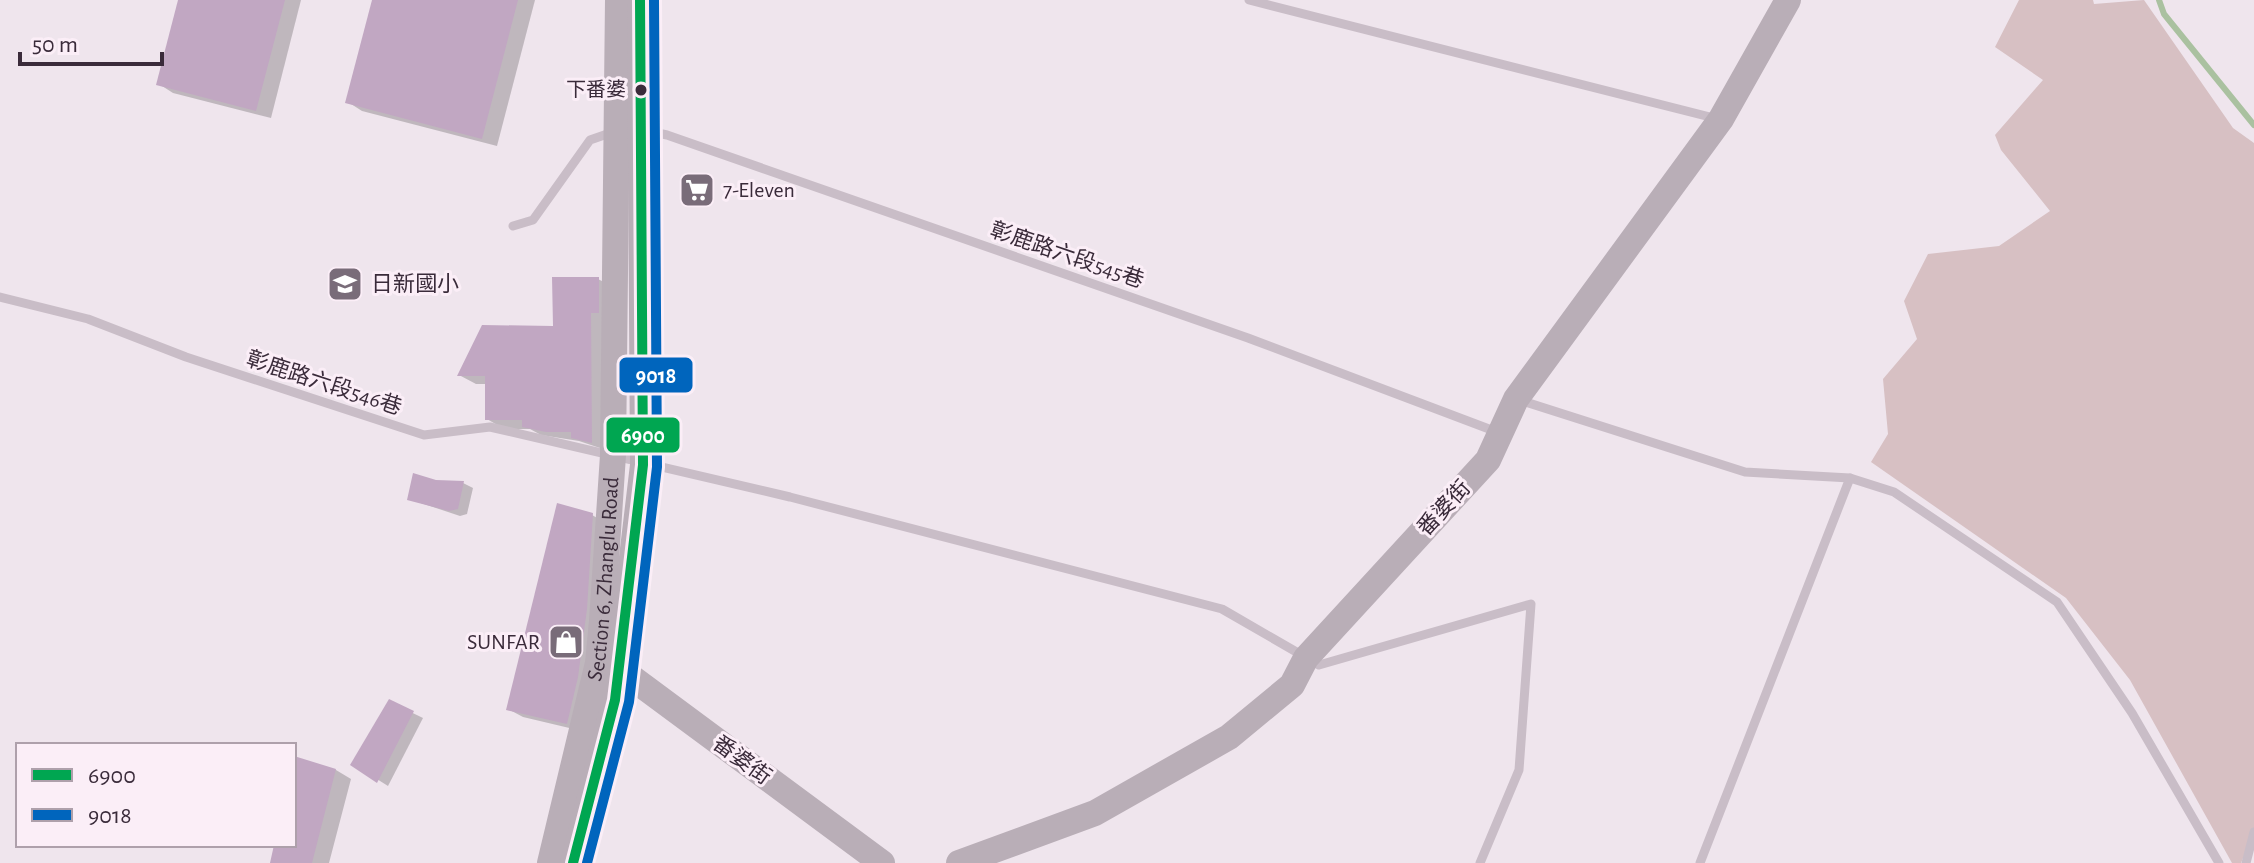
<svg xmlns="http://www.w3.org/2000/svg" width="2254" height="863" font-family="'Alegreya Sans','Noto Sans TC',sans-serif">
  <rect width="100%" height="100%" fill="#efe5ed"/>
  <path fill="#d7c0c3" d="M2019,0H2093L2094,4L2144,0L2233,128L2254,143V831L2241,863H2232L2130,680L2066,598L1871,462L1888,434L1883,379L1917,339L1904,301L1928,254L1999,246L2050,211L2001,150L1995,135L2043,80L1995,47Z"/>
  <g fill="#0003">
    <path d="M180,0H301L271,118L173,93L159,84Z"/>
    <path d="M374,0H535L497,146L362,111L348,102Z"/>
    <path d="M598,279L615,288L609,451L579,441L541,435L530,429H504L487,419V384H476L459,375L555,329Z"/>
    <path d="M436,482L463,483L473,488L467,514L460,516L409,499Z"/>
    <path d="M592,515L608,524L582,731L523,717L508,709Z"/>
    <path d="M390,702L423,718L388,786L353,764Z"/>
    <path d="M294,768L336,770L351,779L329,863H272L276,845H294Z"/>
  </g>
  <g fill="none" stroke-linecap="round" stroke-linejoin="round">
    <path stroke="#aac1a0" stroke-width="6" d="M2159,0L2164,14L2254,125"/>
  </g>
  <g fill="#c1a7c2">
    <path d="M178,0H285L256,111L156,85Z"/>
    <path d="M372,0H518L482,139L345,103Z"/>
    <path d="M552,277H599V313H591L592,443L571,438V432H546L522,427V420H485V376H457L482,325L553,326Z"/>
    <path d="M413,473L436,480L464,481L458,509L449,511L407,500Z"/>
    <path d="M557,503L593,513L587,609L578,677L567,724L506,710Z"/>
    <path d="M389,699L414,711L377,783L350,765Z"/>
    <path d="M294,756L336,769L312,863H270L274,845H294Z"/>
  </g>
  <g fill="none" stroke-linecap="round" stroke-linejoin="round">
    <g stroke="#c9bdc7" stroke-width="9">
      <path d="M1249,0L1718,119"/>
      <path d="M644,130L667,135L1248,338L1497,432"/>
      <path d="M513,226L533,220L590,140L613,132"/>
      <path d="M0,297L88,319L186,357L424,435L490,427L790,497L1222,609L1319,665L1531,604L1519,770L1480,863"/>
      <path d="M1519,400L1745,472L1850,478L1894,492L2057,602L2132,713L2219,863"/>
      <path d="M1700,863L1850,478"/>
      <path d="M2246,863L2254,832"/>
    </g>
    <g stroke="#b9aeb7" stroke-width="26">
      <path d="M606,665L620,669L882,863"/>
      <path id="s1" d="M550,863L598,663L602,621L613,455L618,0"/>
      <path d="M573,863L615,700L643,465L640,0"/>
      <path d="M959,863L1095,813L1229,737L1292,685L1306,658L1488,460L1516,399L1721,119L1788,0"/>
    </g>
    <defs>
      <path id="bus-1" d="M573,863L615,700L643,465L640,0"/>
      <path id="bus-2" d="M587,863L629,702L657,467L654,0"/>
    </defs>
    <use href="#bus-1" stroke="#fbeef7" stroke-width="16"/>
    <use href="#bus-2" stroke="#fbeef7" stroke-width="16"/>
    <use href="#bus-1" stroke="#00a651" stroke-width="10"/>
    <use href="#bus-2" stroke="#0065bd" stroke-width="10"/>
  </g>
  <defs>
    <symbol id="supermarket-square" viewBox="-11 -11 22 22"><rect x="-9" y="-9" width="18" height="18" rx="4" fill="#796c79" stroke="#fbeef7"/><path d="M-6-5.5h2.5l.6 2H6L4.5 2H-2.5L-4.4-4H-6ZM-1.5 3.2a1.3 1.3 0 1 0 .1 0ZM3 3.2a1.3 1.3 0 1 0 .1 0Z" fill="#fff"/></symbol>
    <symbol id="school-square" viewBox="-11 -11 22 22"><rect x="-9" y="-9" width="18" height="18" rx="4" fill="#796c79" stroke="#fbeef7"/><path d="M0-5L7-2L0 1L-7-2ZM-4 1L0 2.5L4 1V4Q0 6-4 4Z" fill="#fff"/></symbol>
    <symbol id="shop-square" viewBox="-11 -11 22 22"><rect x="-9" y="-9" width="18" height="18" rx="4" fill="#796c79" stroke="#fbeef7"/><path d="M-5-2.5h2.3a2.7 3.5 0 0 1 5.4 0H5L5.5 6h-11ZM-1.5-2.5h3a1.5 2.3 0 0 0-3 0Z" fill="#fff"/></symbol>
  </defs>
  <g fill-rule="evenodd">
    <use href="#supermarket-square" x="677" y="170" width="40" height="40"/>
    <use href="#school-square" x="325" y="264" width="40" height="40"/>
    <use href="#shop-square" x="546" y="622" width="40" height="40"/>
  </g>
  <circle fill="#3a2b3a" stroke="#fbeef7" stroke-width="3" cx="641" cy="90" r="7"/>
  <g text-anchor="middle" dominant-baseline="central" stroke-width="6" stroke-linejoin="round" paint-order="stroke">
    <g font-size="20" fill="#3a2b3a" stroke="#fbeef7" text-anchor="end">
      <text x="626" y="90">下番婆</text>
    </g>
    <g font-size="22" fill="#3a2b3a" stroke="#fbeef7" text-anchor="start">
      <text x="723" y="190">7-Eleven</text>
      <text x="371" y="284">日新國小</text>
      <text x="540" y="642" text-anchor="end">SUNFAR</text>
    </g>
    <g font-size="22" fill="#3a2b3a" stroke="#fbeef7">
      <text transform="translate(1067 255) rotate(19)">彰鹿路六段545巷</text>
      <text transform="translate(324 383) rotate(18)">彰鹿路六段546巷</text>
      <text transform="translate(1444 508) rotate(-47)">番婆街</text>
      <text stroke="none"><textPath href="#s1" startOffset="290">Section 6, Zhanglu Road</textPath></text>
      <text transform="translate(742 760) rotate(36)">番婆街</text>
    </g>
  </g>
  <g stroke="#fbeef7" stroke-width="3">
    <rect x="618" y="356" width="76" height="38" rx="8" fill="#0065bd"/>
    <rect x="605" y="416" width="76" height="38" rx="8" fill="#00a651"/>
  </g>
  <g font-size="22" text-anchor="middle" font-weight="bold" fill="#fff">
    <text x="656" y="383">9018</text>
    <text x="643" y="443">6900</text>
  </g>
  <rect x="16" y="743" width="280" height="104" fill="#fbeef7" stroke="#aea0ab" stroke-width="2"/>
  <rect x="32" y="769" width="40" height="12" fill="#00a651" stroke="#aea0ab" stroke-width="2"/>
  <text x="88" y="783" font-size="24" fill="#3a2b3a">6900</text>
  <rect x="32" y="809" width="40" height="12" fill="#0065bd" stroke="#aea0ab" stroke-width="2"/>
  <text x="88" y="823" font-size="24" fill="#3a2b3a">9018</text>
  <path d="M20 52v12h142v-12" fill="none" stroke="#3a2b3a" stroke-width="4"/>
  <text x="32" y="52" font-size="24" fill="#3a2b3a" stroke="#fbeef7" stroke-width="6" paint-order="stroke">50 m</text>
</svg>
